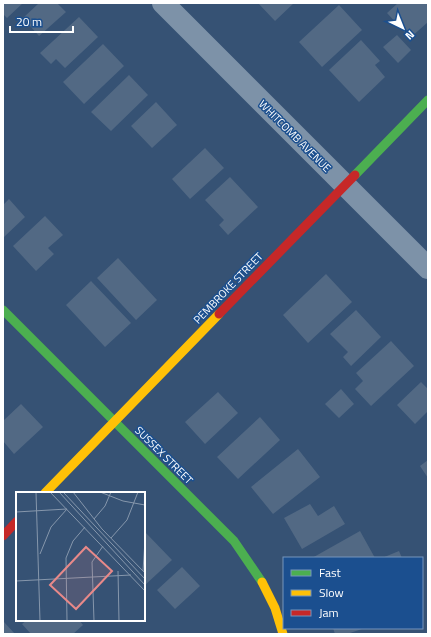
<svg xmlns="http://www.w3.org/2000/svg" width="431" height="637" viewBox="0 0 431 637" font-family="'Titillium Web',sans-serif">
  <rect width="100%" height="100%" fill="#365274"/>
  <path fill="#526984" d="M 3,3 L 23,3 L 7,18 L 3,14 Z
    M 39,3 L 57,3 L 66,12 L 39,36 L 23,18 Z
    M 258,3 L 294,3 L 275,21 Z
    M 398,3 L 428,3 L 428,22 L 410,38 L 387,13 Z
    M 339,5 L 362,30 L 322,67 L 299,42 Z
    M 79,17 L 98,37 L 65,68 L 56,59 L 51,64 L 40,53 Z
    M 397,35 L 411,50 L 398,63 L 383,47 Z
    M 361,40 L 380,61 L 375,65 L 385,77 L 359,102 L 329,70 Z
    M 103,44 L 124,66 L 84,104 L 63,82 Z
    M 129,75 L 148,95 L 111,131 L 91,112 Z
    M 156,102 L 177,125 L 152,148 L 131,126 Z
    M 205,148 L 224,168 L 190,199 L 172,179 Z
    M 230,177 L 258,207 L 228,235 L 219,225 L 224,220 L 205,200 Z
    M 9,199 L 25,217 L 4,237 L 3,205 Z
    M 45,216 L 63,235 L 48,248 L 54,254 L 36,271 L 13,246 Z
    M 118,258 L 157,300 L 136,320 L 97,278 Z
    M 326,274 L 352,302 L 308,343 L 283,315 Z
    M 91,281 L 131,323 L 105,347 L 66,305 Z
    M 356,310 L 381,337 L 351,366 L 343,357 L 348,352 L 330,334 Z
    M 391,341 L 414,366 L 371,406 L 355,389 L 363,381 L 356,373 Z
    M 421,382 L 428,389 L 428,411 L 415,424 L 397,405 Z
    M 341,389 L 354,404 L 339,418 L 325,404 Z
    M 218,392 L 238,413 L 205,444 L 185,422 Z
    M 21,404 L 43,427 L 14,454 L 3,441 L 3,421 Z
    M 260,417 L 280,440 L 238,479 L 217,457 Z
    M 298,449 L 320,477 L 273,514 L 251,487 Z
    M 428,460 L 428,478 L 420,466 Z
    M 310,504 L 318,516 L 334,506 L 345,524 L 302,549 L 284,518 Z
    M 360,531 L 375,558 L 312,558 Z
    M 145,532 L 172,560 L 144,586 L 144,533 Z
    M 399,551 L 402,558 L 382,558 Z
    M 182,567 L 200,586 L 175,609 L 157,590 Z
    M 27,620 L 79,620 L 83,625 L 73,634 L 31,634 L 22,624 Z
    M 4,622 L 15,634 L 3,634 Z
    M 333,628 L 365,628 L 347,634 L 335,634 Z"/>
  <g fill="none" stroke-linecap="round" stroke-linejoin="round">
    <path stroke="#7d92a8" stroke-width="22" d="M 163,3 L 428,268"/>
    <path stroke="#4caf50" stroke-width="9" d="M 355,175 L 428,100
      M 3,310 L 234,541 L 262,582"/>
    <path stroke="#ffc107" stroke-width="9" d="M 45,493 L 219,314
      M 262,582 L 275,608 L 283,634"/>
    <path stroke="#c62828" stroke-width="9" d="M 219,314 L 355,175
      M 3,536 L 17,521"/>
  </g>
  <g text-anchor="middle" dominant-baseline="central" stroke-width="3" stroke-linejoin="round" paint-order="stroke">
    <g font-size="11" fill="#fff" stroke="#1b4f8f">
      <text transform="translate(295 136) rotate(45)">WHITCOMB AVENUE</text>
      <text transform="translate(228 288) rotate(-46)">PEMBROKE STREET</text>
      <text transform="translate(164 455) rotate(45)">SUSSEX STREET</text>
    </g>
  </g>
  <g transform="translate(16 492)">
    <rect width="129" height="129" fill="#365274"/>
    <path fill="none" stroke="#8697ac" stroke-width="1" d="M 20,0 L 24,129M 34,0 L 129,99M 43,0 L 129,93M 57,0 L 86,37 L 129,81M 84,0 L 107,9 L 129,13M 48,1 L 129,87M 0,20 L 51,17M 78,27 L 89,14 L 95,0M 95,46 L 111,28 L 122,0M 24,62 L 35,35 L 51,17M 102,79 L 103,129M 127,79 L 129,48M 0,89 L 115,83M 51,129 L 50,66 L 57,49 L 69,35M 78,129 L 76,70 L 87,54"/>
    <path fill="#e88989" fill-opacity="0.15" stroke="#e88989" stroke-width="2" d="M 70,55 L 96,79 L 60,117 L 34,93 Z"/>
    <rect width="129" height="129" fill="none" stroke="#fff" stroke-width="2"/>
  </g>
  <rect width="431" height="637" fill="none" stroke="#ffffff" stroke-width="8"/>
  <rect x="283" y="557" width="140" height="72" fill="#1b4f8f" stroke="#7695bc"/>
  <rect x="291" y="570" width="20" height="6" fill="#4caf50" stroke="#7695bc"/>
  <text x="319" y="577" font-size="12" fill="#ffffff">Fast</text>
  <rect x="291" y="590" width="20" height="6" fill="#ffc107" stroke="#7695bc"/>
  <text x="319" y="597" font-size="12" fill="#ffffff">Slow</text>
  <rect x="291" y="610" width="20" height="6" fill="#c62828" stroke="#7695bc"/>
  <text x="319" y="617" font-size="12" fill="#ffffff">Jam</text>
  <g transform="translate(403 28) rotate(137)" stroke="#1b4f8f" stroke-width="3" paint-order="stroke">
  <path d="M0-3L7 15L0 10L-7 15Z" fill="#ffffff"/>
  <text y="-6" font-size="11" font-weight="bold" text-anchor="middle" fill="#ffffff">N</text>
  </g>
  <path d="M10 26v6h63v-6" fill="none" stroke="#ffffff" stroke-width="2"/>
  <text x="16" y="26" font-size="12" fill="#ffffff" stroke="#1b4f8f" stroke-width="3" paint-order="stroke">20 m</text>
</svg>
